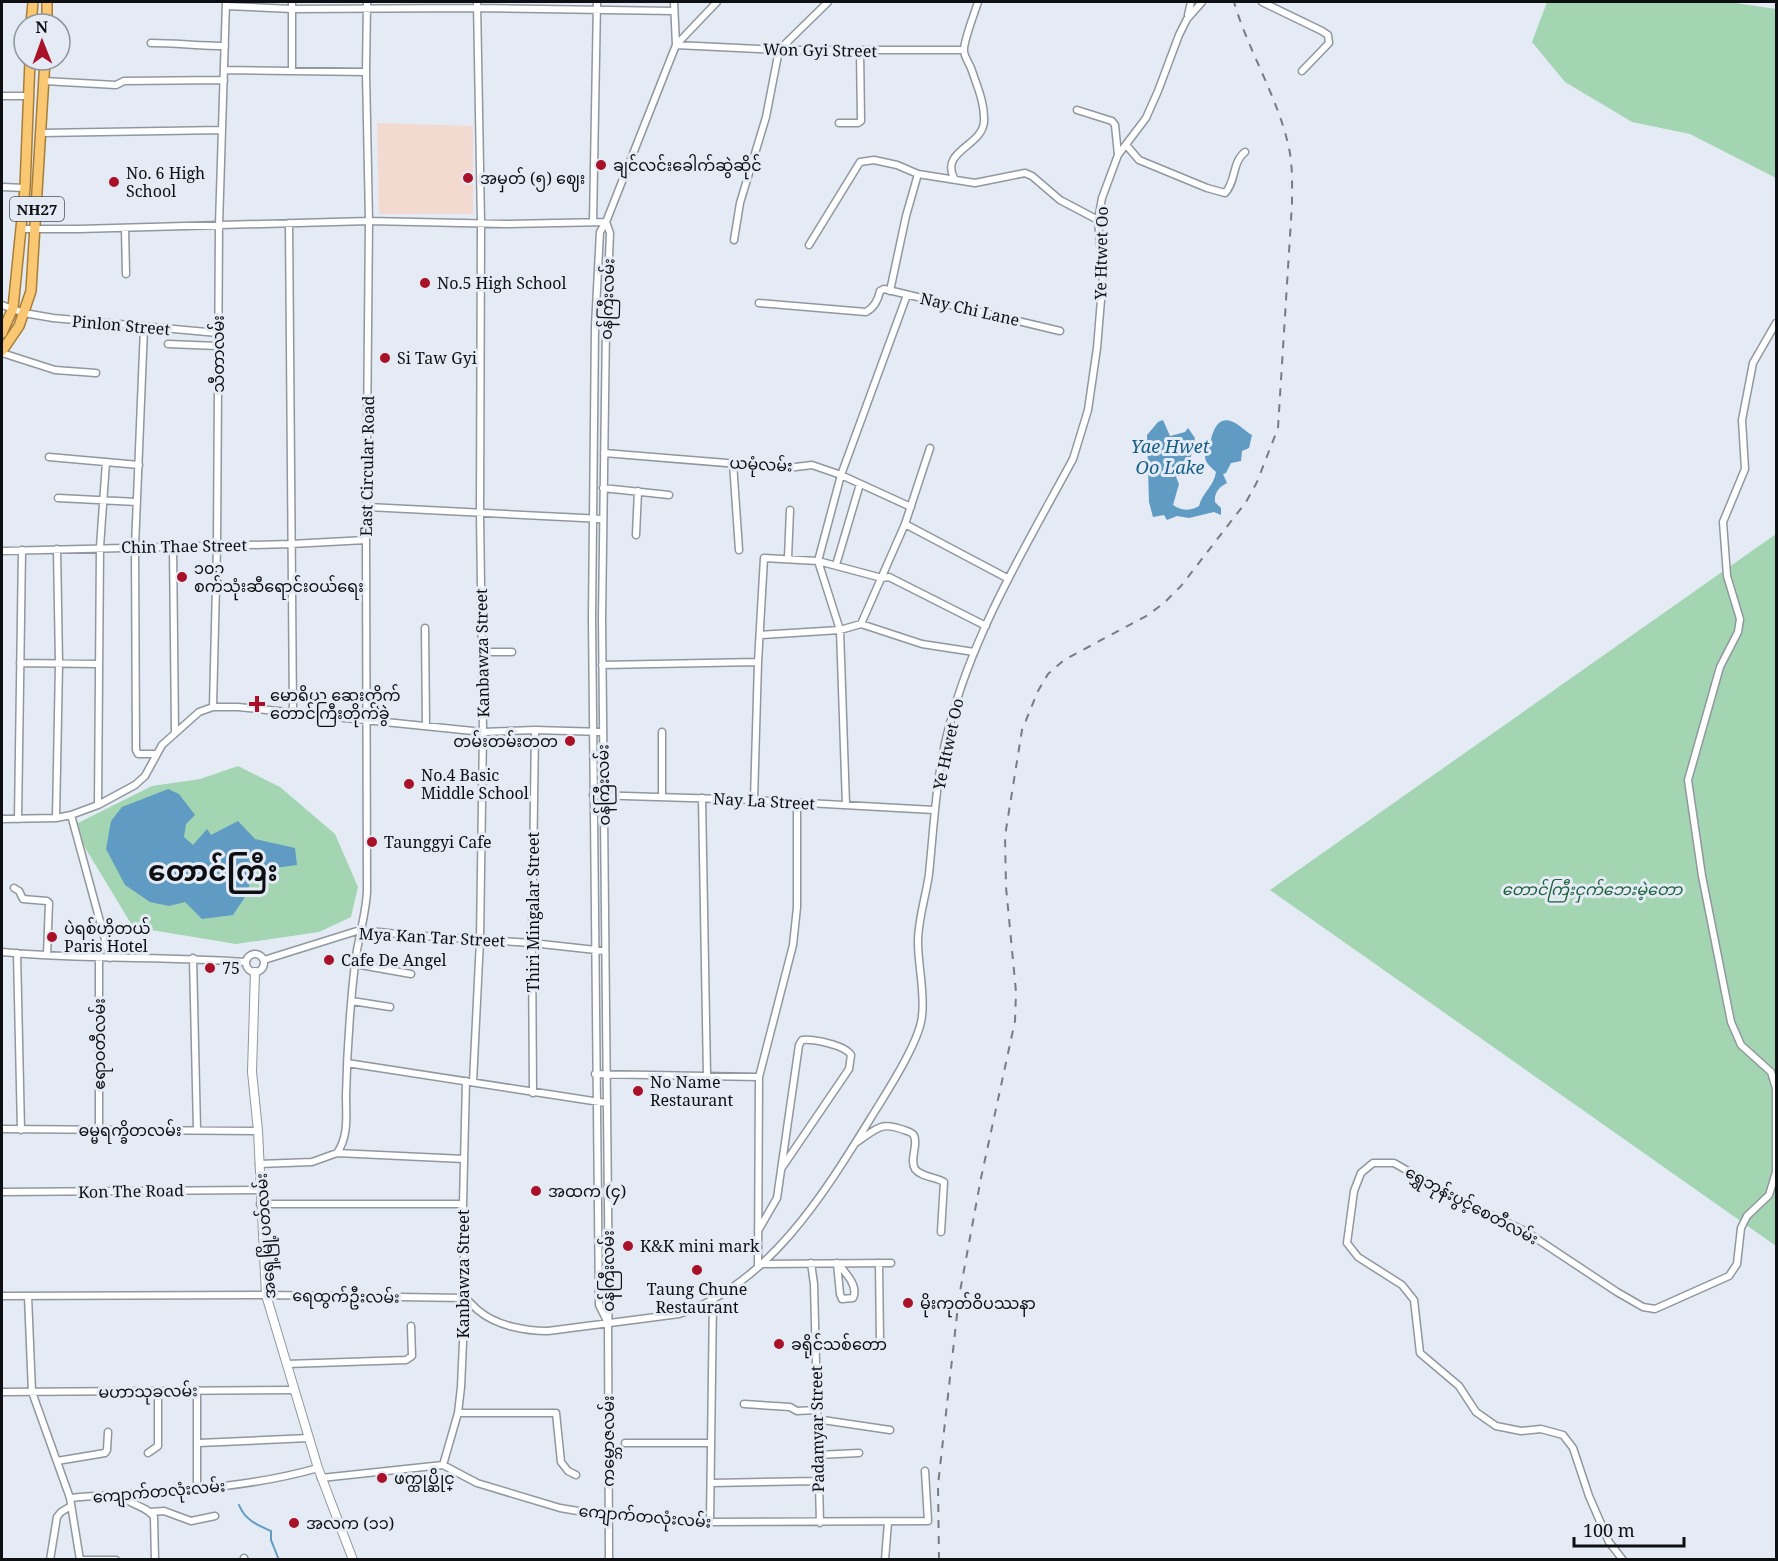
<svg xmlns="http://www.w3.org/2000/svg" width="1778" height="1561" viewBox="0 0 1778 1561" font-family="'Noto Serif','Noto Sans Myanmar',serif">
  <rect width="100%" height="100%" fill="#e4ebf4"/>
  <path fill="#f3dad1" d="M 377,123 L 473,126 L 473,214 L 379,214 Z"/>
  <path fill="#a3d5b2" d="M 1547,2 L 1729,2 L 1776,9 L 1776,178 L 1690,134 L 1632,122 L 1565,82 L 1532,42 Z
    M 1776,534 L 1776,1246 L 1270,890 Z
    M 238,766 L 280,787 L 335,834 L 358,887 L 351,917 L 319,932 L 236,944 L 133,927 L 72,826 L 152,786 L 200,779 Z"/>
  <path fill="#5f9bc3" d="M 1163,420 L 1170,436 L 1185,432 L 1188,428 L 1195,438 L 1188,470 L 1176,477 L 1179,484 L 1173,505 C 1181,511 1191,511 1199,506 C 1202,493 1214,486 1216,472 C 1213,469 1208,465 1206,461 C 1203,454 1208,450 1210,444 C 1212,434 1217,414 1233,422 C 1239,424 1246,432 1252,435 L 1249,448 L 1242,451 L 1241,461 L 1231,463 L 1226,473 L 1223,474 L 1227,483 C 1219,487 1214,493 1215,502 L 1221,508 L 1221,515 L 1214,512 L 1189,518 L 1177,516 L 1167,520 L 1164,515 L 1153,517 L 1149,502 L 1147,435 L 1158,422 Z
    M 168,789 L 179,794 L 195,815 L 186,824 L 184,837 L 193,845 L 207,829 L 211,835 L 238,821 L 255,839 L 295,848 L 297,865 L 253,871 L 247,894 L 233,915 L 202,919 L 185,902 L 169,906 L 150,902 L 125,885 L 106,849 L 111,821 L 122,807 Z"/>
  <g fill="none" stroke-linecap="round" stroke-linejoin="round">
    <path stroke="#5f9bc3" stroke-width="2" d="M 239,1505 C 245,1520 257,1525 271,1531 L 271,1540 L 279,1560"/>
    <g stroke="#91979f" stroke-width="9">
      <path id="minor" d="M 292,2 L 292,71
        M 674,2 L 676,45
        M 1262,2 L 1322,31 L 1328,35 L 1329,43 L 1302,71
        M 226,6 L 292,9 L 477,8 L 674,11
        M 1188,15 L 1191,2
        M 151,43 C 176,43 200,46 225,46
        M 676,45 L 779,50 L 964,50
        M 224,70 L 366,72
        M 44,81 L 116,85 L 124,81 L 224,80
        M 2,96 L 30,96
        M 1077,110 L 1112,121 L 1115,125 L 1118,155
        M 839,123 L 858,123 L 861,121 L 860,50
        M 41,133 L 222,130
        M 1127,146 L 1139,160 L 1207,188 L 1225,193 C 1236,182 1232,162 1245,152
        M 954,178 C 940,151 982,146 984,122 C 985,103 977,86 971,68 C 969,63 964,56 964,51 C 963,42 975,12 978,2
        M 2,187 L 25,188
        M 593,222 L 597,2
        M 606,222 L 610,233 L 606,327 L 602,618 L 609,1304 L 608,1323 L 609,1560
        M 289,223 L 293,713
        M 125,228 L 126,274
        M 21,229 L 79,229 L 369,221 L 506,224 L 606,222
        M 734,240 L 740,203 L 766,117 L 779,50 L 828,2
        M 809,245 L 860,162 L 874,160 L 897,165 L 918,174 L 975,183 L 1025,173 L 1032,176 L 1060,200 L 1098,220
        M 890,291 L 906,216 L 918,174
        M 759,303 L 866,312 C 874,308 878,300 880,291 L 884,289 L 1060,331
        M 2,305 L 24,313 L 53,318 L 218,333
        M 144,328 L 135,547 L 136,750 L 138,754 L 156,754
        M 168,344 L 218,346
        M 2,353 L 55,370 L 96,373
        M 604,453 L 787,468 L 812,465 L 841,475 L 911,507
        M 49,457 L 139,465
        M 733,463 L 739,550
        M 603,488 L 669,495
        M 58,498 L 137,502
        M 368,507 L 603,519
        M 905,524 L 1007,578
        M 636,535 L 638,491
        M 173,546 L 175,732
        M 2,551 L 291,544 L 366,540
        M 788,558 L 790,510
        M 836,565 L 860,484
        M 861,624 L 905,524 L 930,448
        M 425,628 L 426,726
        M 760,635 L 840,630 L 861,624 L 922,644 L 974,652
        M 482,652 L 512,652
        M 20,663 L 98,664
        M 602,665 L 758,662
        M 213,707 L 217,545 L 219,225 L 226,2
        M 593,795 L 754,800 L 934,810
        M 662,797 L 662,732
        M 702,798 L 707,1076
        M 754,800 L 758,662 L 764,558 L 818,561 L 882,578 L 889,577 L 986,626
        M 98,805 L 100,547 L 106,462
        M 846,805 L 840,630 L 818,561 L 841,475 L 907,295
        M 71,815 L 110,958
        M 56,818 L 59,664 L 57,549
        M 2,819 L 56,818 L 71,815 L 98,805 L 135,785 L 145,776 L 162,745 L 199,712 L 213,707 L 238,707 L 483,732 L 535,730 L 603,732
        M 18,819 L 22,550
        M 14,888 L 19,891 L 23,899 L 47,901 L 49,903 L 47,955
        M 2,952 C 83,960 165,956 246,962
        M 17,953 L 21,1130
        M246 963a9 9 0 1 1 18 0a9 9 0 1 1-18 0Z
        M 193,958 L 197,1130
        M 264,960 L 360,930 L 407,935 L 532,943 L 605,951
        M 355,964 L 411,974
        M 352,1001 L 390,1007
        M 347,1063 L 606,1103
        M 595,1074 L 759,1077
        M 473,1082 L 480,940 L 483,732 L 480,514 L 481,223 L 477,2
        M 533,1093 L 532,943 L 535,730
        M 2,1129 L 258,1131
        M 99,1130 L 99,958
        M 857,1142 C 879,1127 881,1121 907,1131 C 913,1133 915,1135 915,1141 C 916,1150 910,1161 915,1169 C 921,1177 936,1177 944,1182 L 941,1232
        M 337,1153 C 349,1136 346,1115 346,1096 C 347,1052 350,1007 355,963 C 358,938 366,915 367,891 L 366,540 L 369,221 L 366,72 L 367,2
        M 259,1164 L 312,1162 L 337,1153 L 464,1159
        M 2,1192 L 260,1190
        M 260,1204 L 463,1204
        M 758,1231 L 777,1198 L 799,1045 L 802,1040 C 814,1039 845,1045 851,1055 L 849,1069 L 781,1169
        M 811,1263 L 814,1284 L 820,1523
        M 837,1263 C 845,1272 859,1286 853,1298 L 842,1299 L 840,1294 Z
        M 879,1263 L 880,1342
        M 761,1264 L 891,1263
        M 758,1267 L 759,1077 L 793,945 L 797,907 L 797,803
        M 2,1296 L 266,1295 L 465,1298 C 470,1302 474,1307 479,1311 C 497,1326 526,1331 548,1331 L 679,1314 C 772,1284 828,1187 877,1108 C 890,1087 920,1040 922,1016 C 925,992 918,966 918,942 C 918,919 926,896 929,874 C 934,825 936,775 949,727 C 974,631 1026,546 1073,459 L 1088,410 L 1097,348 L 1103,276 L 1098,220 L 1102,198 L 1118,155 L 1146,118 L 1158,91 L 1179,35 L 1187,19 L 1202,2
        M 28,1296 L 32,1392 L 70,1498 L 80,1560
        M 608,1323 L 599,1305 L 592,618 L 595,327 L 600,232 L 606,222 L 676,45 L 717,2
        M 287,1364 L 406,1360 L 412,1356 L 411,1326
        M 2,1392 L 294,1390
        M 744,1404 L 790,1407 L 797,1411 L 816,1410
        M 458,1413 L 556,1413 L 561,1462 L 568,1471 L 576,1475
        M 816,1419 L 890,1430
        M 199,1443 L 309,1438
        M 625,1443 L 711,1443
        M 148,1453 L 158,1446 L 158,1391
        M 817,1455 L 859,1453
        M 57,1461 L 105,1453 L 107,1450 L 108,1432
        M 443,1465 L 458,1413 L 461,1387 L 465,1298 L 463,1204 L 466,1081
        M 321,1478 L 443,1465 L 477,1483 L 560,1508 L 608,1516 L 710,1522 L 928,1521 L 925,1471
        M 711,1483 L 818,1481
        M 197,1488 L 197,1390
        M 120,1494 C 130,1506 146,1505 154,1517 L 155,1560
        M 70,1498 C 153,1491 238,1491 318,1468
        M 151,1512 L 164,1511 L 191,1521 L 215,1516
        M 710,1522 L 713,1299
        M 244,1558 L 245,1560
        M 50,1560 L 57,1517 L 61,1512 L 71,1506
        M 81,1560 L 116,1560
        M 885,1560 L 888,1522
        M 1623,1560 L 1609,1542 L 1589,1496 L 1573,1448 L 1563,1435 L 1541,1429 L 1521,1431 L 1496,1426 L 1476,1412 L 1459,1386 L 1420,1353 L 1414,1300 L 1402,1285 L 1358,1257 L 1347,1243 L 1354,1191 L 1361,1173 L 1373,1163 L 1394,1163 L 1461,1201 L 1525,1231 L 1617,1292 L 1643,1307 L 1655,1309 L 1729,1276 L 1737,1264 L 1741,1228 L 1747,1216 L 1769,1195 L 1776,1172 L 1776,1088 L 1771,1072 L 1741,1045 L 1731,1022 L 1702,876 L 1688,780 L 1720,667 L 1738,632 L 1740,619 L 1727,576 L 1723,522 L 1745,469 L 1742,420 L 1753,363 L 1776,323"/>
    </g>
    <g stroke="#91979f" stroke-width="10">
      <path id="tertiary" d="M 255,972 L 252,1072 L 258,1131 L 266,1295 L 318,1468 L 353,1560"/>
    </g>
    <g stroke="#a67e3a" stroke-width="12">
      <path id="trunk" d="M 31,24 L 33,2
        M 47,24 L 47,2
        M 2,333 L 13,308 L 25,188 L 30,60
        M 2,351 L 19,326 L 31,291 L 45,60"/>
    </g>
    <use href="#minor" stroke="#fff" stroke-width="6"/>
    <use href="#tertiary" stroke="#fff" stroke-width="8"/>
    <use href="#trunk" stroke="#fac772" stroke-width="9"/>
    <path stroke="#777c82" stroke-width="2" stroke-dasharray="8 8" stroke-linecap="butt" d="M 939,1560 L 938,1485 L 959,1297 L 981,1178 L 1015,1021 L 1016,992 L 1006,887 L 1005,836 L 1022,730 L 1038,691 L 1048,674 L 1064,660 L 1148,615 L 1164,603 L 1181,586 L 1246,502 L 1257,482 L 1278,428 L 1292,204 C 1292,184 1293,163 1288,144 C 1277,96 1248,50 1234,2"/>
  </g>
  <g fill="#a81128" stroke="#e4ebf4" stroke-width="2">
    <circle cx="601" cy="165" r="6"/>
    <circle cx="468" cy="178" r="6"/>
    <circle cx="114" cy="182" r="6"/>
    <circle cx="425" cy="283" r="6"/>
    <circle cx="385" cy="358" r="6"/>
    <circle cx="182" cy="577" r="6"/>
    <path d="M254 695h6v6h6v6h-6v6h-6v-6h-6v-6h6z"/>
    <circle cx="570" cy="741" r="6"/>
    <circle cx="409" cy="784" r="6"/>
    <circle cx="372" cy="842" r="6"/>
    <circle cx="52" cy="937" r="6"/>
    <circle cx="329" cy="960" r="6"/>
    <circle cx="210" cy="968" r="6"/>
    <circle cx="638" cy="1091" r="6"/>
    <circle cx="536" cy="1191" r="6"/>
    <circle cx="628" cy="1246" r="6"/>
    <circle cx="697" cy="1270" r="6"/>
    <circle cx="908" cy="1303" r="6"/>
    <circle cx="779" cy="1344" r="6"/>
    <circle cx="382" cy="1478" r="6"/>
    <circle cx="294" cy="1523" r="6"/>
  </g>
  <g text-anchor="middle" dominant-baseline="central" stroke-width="6" stroke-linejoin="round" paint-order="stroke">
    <rect fill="#e4ebf4" stroke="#4e5156" stroke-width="1.5" x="10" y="197" width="54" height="24" rx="4.5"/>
    <g font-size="15" font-weight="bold" fill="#0d0f12">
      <text x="37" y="209">NH27</text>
    </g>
    <g font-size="16" fill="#0d0f12" stroke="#e4ebf4">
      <text transform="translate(820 50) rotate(1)">Won Gyi Street</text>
      <text transform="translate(1101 253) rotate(-89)">Ye Htwet Oo</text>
      <text transform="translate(607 299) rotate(-88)">ဝန်ကြီးလမ်း</text>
      <text transform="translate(970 309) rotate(13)">Nay Chi Lane</text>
      <text transform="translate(121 325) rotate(5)">Pinlon Street</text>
      <text transform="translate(218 354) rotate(-90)">သီတာလမ်း</text>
      <text transform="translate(761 464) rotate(3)">ယမုံလမ်း</text>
      <text transform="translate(367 466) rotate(-89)">East Circular Road</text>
      <text transform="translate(184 546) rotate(-1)">Chin Thae Street</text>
      <text transform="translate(482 653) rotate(-91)">Kanbawza Street</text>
      <text transform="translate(948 744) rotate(-78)">Ye Htwet Oo</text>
      <text transform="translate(603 785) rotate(-91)">ဝန်ကြီးလမ်း</text>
      <text transform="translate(764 801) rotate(3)">Nay La Street</text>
      <text transform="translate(533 912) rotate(-90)">Thiri Mingalar Street</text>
      <text transform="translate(432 937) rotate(3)">Mya Kan Tar Street</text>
      <text transform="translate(99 1044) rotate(-90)">ဧရာဝတီလမ်း</text>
      <text x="130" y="1130">ဓမ္မရက္ခိတလမ်း</text>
      <text transform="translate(131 1191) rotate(-1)">Kon The Road</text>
      <text transform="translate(1472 1205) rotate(28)">ရွှေဘုန်းပွင့်စေတီလမ်း</text>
      <text transform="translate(265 1236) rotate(-94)">အရှေ့မြို့ပတ်လမ်း</text>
      <text transform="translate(608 1271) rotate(-90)">ဝန်ကြီးလမ်း</text>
      <text transform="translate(463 1274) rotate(-90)">Kanbawza Street</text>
      <text transform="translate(346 1296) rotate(1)">ရေထွက်ဦးလမ်း</text>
      <text transform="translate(148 1391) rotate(-1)">မဟာသုခလမ်း</text>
      <text transform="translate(817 1429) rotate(-91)">Padamyar Street</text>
      <text transform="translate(608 1441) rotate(-90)">ကမ္ဘောဇလမ်း</text>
      <text transform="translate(159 1491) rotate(-5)">ကျောက်တလုံးလမ်း</text>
      <text transform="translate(645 1516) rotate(5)">ကျောက်တလုံးလမ်း</text>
    </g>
    <g font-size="16" fill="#0d0f12" stroke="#e4ebf4" text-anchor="start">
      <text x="613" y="165">ချင်လင်းခေါက်ဆွဲဆိုင်</text>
      <text x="126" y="173">No. 6 High<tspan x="126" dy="18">School</tspan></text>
      <text x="480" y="178">အမှတ် (၅) ဈေး</text>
      <text x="437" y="283">No.5 High School</text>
      <text x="397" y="358">Si Taw Gyi</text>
      <text x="194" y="568">၁၀၃<tspan x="194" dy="18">စက်သုံးဆီရောင်းဝယ်ရေး</tspan></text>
      <text x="270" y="695">မောရိယ ဆေးတိုက်<tspan x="270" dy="18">တောင်ကြီးတိုက်ခွဲ</tspan></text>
      <text x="558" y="741" text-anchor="end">တမ်းတမ်းတတ</text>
      <text x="421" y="775">No.4 Basic<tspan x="421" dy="18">Middle School</tspan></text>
      <text x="384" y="842">Taunggyi Cafe</text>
      <text x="64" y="928">ပဲရစ်ဟိုတယ်<tspan x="64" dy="18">Paris Hotel</tspan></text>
      <text x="341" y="960">Cafe De Angel</text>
      <text x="222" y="968">75</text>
      <text x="650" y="1082">No Name<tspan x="650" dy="18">Restaurant</tspan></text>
      <text x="548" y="1191">အထက (၄)</text>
      <text x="640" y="1246">K&amp;K mini mark</text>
      <text x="697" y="1289" text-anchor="middle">Taung Chune<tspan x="697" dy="18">Restaurant</tspan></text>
      <text x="920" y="1303">မိုးကုတ်ဝိပဿနာ</text>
      <text x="791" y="1344">ခရိုင်သစ်တော</text>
      <text x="394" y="1478">ဖက္ထုပ္ဆိုင္</text>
      <text x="306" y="1523">အလက (၁၁)</text>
    </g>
    <g font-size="16" font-style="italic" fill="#1c613a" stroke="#e4ebf4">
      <text x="1592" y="889">တောင်ကြီးငှက်ဘေးမဲ့တော</text>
    </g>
    <g font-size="18" font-style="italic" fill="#185e86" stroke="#e4ebf4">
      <text x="1170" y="446">Yae Hwet<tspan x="1170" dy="21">Oo Lake</tspan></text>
    </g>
    <g font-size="28" font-weight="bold" fill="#0d0f12" stroke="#e4ebf4">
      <text x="213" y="870">တောင်ကြီး</text>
    </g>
  </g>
  <rect width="1778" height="1561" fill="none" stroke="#0d0f12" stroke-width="6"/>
  <g transform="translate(42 42) rotate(359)"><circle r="28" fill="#e4ebf4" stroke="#8e939a" stroke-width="1.5"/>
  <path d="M0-4.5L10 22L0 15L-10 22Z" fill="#a81128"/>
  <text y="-9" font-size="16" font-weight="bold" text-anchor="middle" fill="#0d0f12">N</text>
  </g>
  <path d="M1574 1537v9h110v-9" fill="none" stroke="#0d0f12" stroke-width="3"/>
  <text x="1583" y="1537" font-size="18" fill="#0d0f12" stroke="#e4ebf4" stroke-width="4.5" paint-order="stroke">100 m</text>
</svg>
